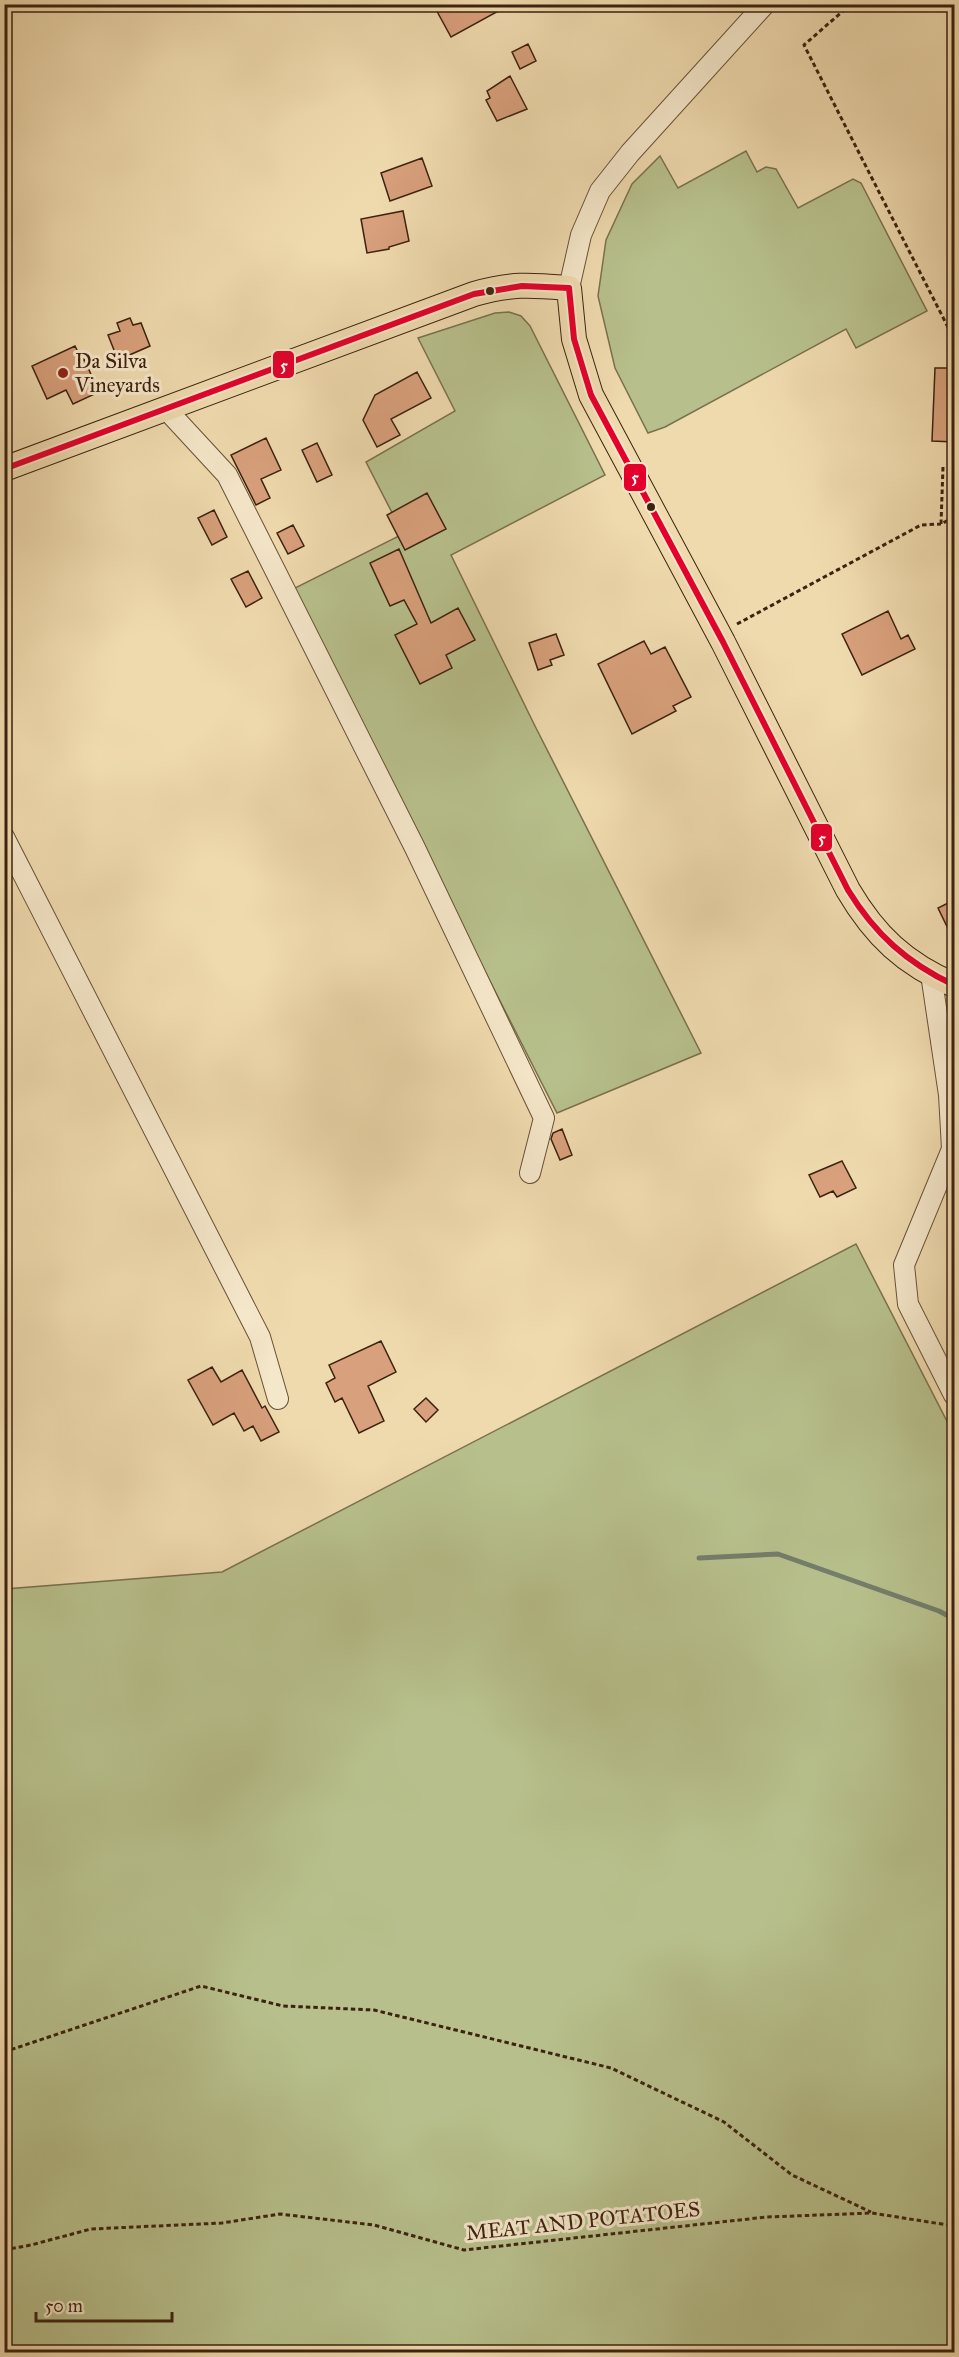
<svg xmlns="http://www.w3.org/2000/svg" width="959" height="2357" viewBox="0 0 959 2357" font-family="'IM FELL Great Primer',serif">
  <rect width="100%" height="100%" fill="#efdaae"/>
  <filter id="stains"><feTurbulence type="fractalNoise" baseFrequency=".00333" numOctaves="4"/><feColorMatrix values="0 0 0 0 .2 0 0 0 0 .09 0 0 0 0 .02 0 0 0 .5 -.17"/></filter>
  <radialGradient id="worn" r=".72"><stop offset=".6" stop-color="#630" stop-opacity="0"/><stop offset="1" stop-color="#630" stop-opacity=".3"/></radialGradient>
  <path fill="#b7c08c" stroke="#7a714e" stroke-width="1.5" d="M 746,151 L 757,172 L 766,167 L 776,169 L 798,208 L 853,179 L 861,183 L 927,311 L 856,348 L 846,329 L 665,427 L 648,433 L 615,368 L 598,296 L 606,240 L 632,184 L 660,156 L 678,188 Z
    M 509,312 L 521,316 L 530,326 L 605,475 L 451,555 L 534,724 L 701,1053 L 557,1113 L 291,590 L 403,534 L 366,462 L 455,411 L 418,338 L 495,313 Z
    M 856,1244 L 954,1435 L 954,2352 L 5,2352 L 5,1589 L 222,1572 Z"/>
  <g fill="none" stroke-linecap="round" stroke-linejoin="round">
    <path stroke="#747e6b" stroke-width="5" d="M 699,1558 L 778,1554 L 939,1611 L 954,1619"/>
  </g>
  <path fill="#d8a07c" stroke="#3c220f" stroke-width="1.5" d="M 433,4 L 511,4 L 451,37 Z
    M 528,44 L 536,61 L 520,69 L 512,52 Z
    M 510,76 L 527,109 L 497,121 L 486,100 L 490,98 L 487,91 Z
    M 422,158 L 432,186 L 390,201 L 381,173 Z
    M 403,211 L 409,241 L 389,247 L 389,249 L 367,253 L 361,219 Z
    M 130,318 L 133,325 L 141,323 L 150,346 L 118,360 L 108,335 L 120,331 L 117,323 Z
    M 75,346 L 82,360 L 84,359 L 99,392 L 73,404 L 66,390 L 47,399 L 32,366 Z
    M 935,368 L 954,368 L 954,442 L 932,441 Z
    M 417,372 L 431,398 L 391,419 L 400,435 L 377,447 L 363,420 L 375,395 Z
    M 266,438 L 281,470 L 261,479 L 270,498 L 256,505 L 231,455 Z
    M 317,443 L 332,475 L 317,482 L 302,450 Z
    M 427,493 L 446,529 L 405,550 L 387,515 Z
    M 214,510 L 227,537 L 212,545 L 198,518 Z
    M 293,525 L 304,546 L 288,554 L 277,533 Z
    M 399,549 L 431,623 L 458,608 L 475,640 L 446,655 L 452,668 L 420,684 L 395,635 L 417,624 L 404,600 L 390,606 L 370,563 Z
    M 248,571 L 262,598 L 246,607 L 231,579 Z
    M 888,611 L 901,639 L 908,635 L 915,649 L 862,675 L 842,634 Z
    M 556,634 L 564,655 L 550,660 L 552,665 L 538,670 L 529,643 Z
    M 644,641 L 651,654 L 665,647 L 691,697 L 673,706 L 676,711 L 632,734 L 598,664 Z
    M 954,900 L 954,941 L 938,908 Z
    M 562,1129 L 572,1155 L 560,1160 L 551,1139 L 553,1133 Z
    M 842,1161 L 856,1188 L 837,1197 L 833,1191 L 820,1197 L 809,1175 Z
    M 381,1341 L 396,1372 L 368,1386 L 384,1421 L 359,1433 L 342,1398 L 335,1402 L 326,1383 L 335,1378 L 329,1365 Z
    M 212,1367 L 221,1382 L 242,1370 L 262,1408 L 265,1406 L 279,1432 L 261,1441 L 253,1426 L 244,1431 L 234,1413 L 213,1425 L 188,1380 Z
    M 426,1398 L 438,1410 L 426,1422 L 414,1409 Z"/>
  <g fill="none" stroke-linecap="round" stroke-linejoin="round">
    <g stroke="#695037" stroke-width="22">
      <path id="minor" d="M 569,288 L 581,235 L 600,191 L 630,153 L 765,4
        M 166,409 L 227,475 L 415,848 L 544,1118 L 530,1173
        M 4,837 L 260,1337 L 278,1399
        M 931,974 L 949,1095 L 952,1149 L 904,1265 L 908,1304 L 954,1395"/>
    </g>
    <g stroke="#3c220f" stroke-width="26">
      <path id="major" d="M 4,469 L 474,294 C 512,283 531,285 569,288 L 574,339 L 591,395 L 723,642 L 848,890 C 875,936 905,964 954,985"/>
    </g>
    <path stroke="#3c220f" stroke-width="3" stroke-dasharray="4.5 3" stroke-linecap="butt" d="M 851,4 L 804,45 L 954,339
      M 943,467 L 941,524 L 954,517
      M 737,624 L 921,525 L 941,524
      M 4,2052 L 201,1986 L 283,2006 L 374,2010 L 611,2068 L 724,2122 L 792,2175 L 871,2212
      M 4,2250 L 31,2245 L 91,2229 L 222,2223 L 280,2214 L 374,2225 L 464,2250 L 767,2217 L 872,2213 L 954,2226"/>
    <use href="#minor" stroke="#f5e7ca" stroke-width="20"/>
    <use href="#major" stroke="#efdaae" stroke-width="24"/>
    <g stroke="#f5e7ca" stroke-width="10">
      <path id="bus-1" d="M 569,288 L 574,339 L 591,395 L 723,642 L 848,890 C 875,934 907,963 954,985
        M 4,469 L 474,294 L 522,286 L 569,288"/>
    </g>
    <use href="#bus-1" stroke="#e4002b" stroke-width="6"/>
  </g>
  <g fill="#3c220f" stroke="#f5e7ca" stroke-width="2">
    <circle cx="490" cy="291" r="5"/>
    <circle cx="651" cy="507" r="5"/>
  </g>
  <circle fill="#8f2418" stroke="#f5e7ca" stroke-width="2" cx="63" cy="373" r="6"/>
  <g text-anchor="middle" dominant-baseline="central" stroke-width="6" stroke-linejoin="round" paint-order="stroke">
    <g font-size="21" fill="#3c220f" stroke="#f5e7ca" text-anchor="start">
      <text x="75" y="361">Da Silva<tspan x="75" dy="24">Vineyards</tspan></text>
    </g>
    <g font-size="21" fill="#3c220f" stroke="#f5e7ca">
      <text transform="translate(583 2221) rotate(-6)">MEAT AND POTATOES</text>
    </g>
  </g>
  <g stroke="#f5e7ca" stroke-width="2">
    <rect x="272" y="350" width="23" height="29" rx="6" fill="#e4002b"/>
    <rect x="623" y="463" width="24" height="29" rx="6" fill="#e4002b"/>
    <rect x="810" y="823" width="23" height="29" rx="6" fill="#e4002b"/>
  </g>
  <g font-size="16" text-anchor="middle" font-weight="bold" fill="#fff">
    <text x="284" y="371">5</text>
    <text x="635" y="483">5</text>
    <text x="822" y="844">5</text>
  </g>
  <rect width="959" height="2357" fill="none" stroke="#efdaae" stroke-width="24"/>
  <rect x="6" y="6" width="947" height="2345" fill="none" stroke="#3c220f" stroke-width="3"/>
  <rect x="12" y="12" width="935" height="2333" fill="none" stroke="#3c220f" stroke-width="1.5"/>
  <path d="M36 2312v9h136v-9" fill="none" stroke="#3c220f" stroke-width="3"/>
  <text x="45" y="2312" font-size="18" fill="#3c220f" stroke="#f5e7ca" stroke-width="4.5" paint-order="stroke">50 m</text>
  <rect width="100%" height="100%" filter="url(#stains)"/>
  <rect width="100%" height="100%" fill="url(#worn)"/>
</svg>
